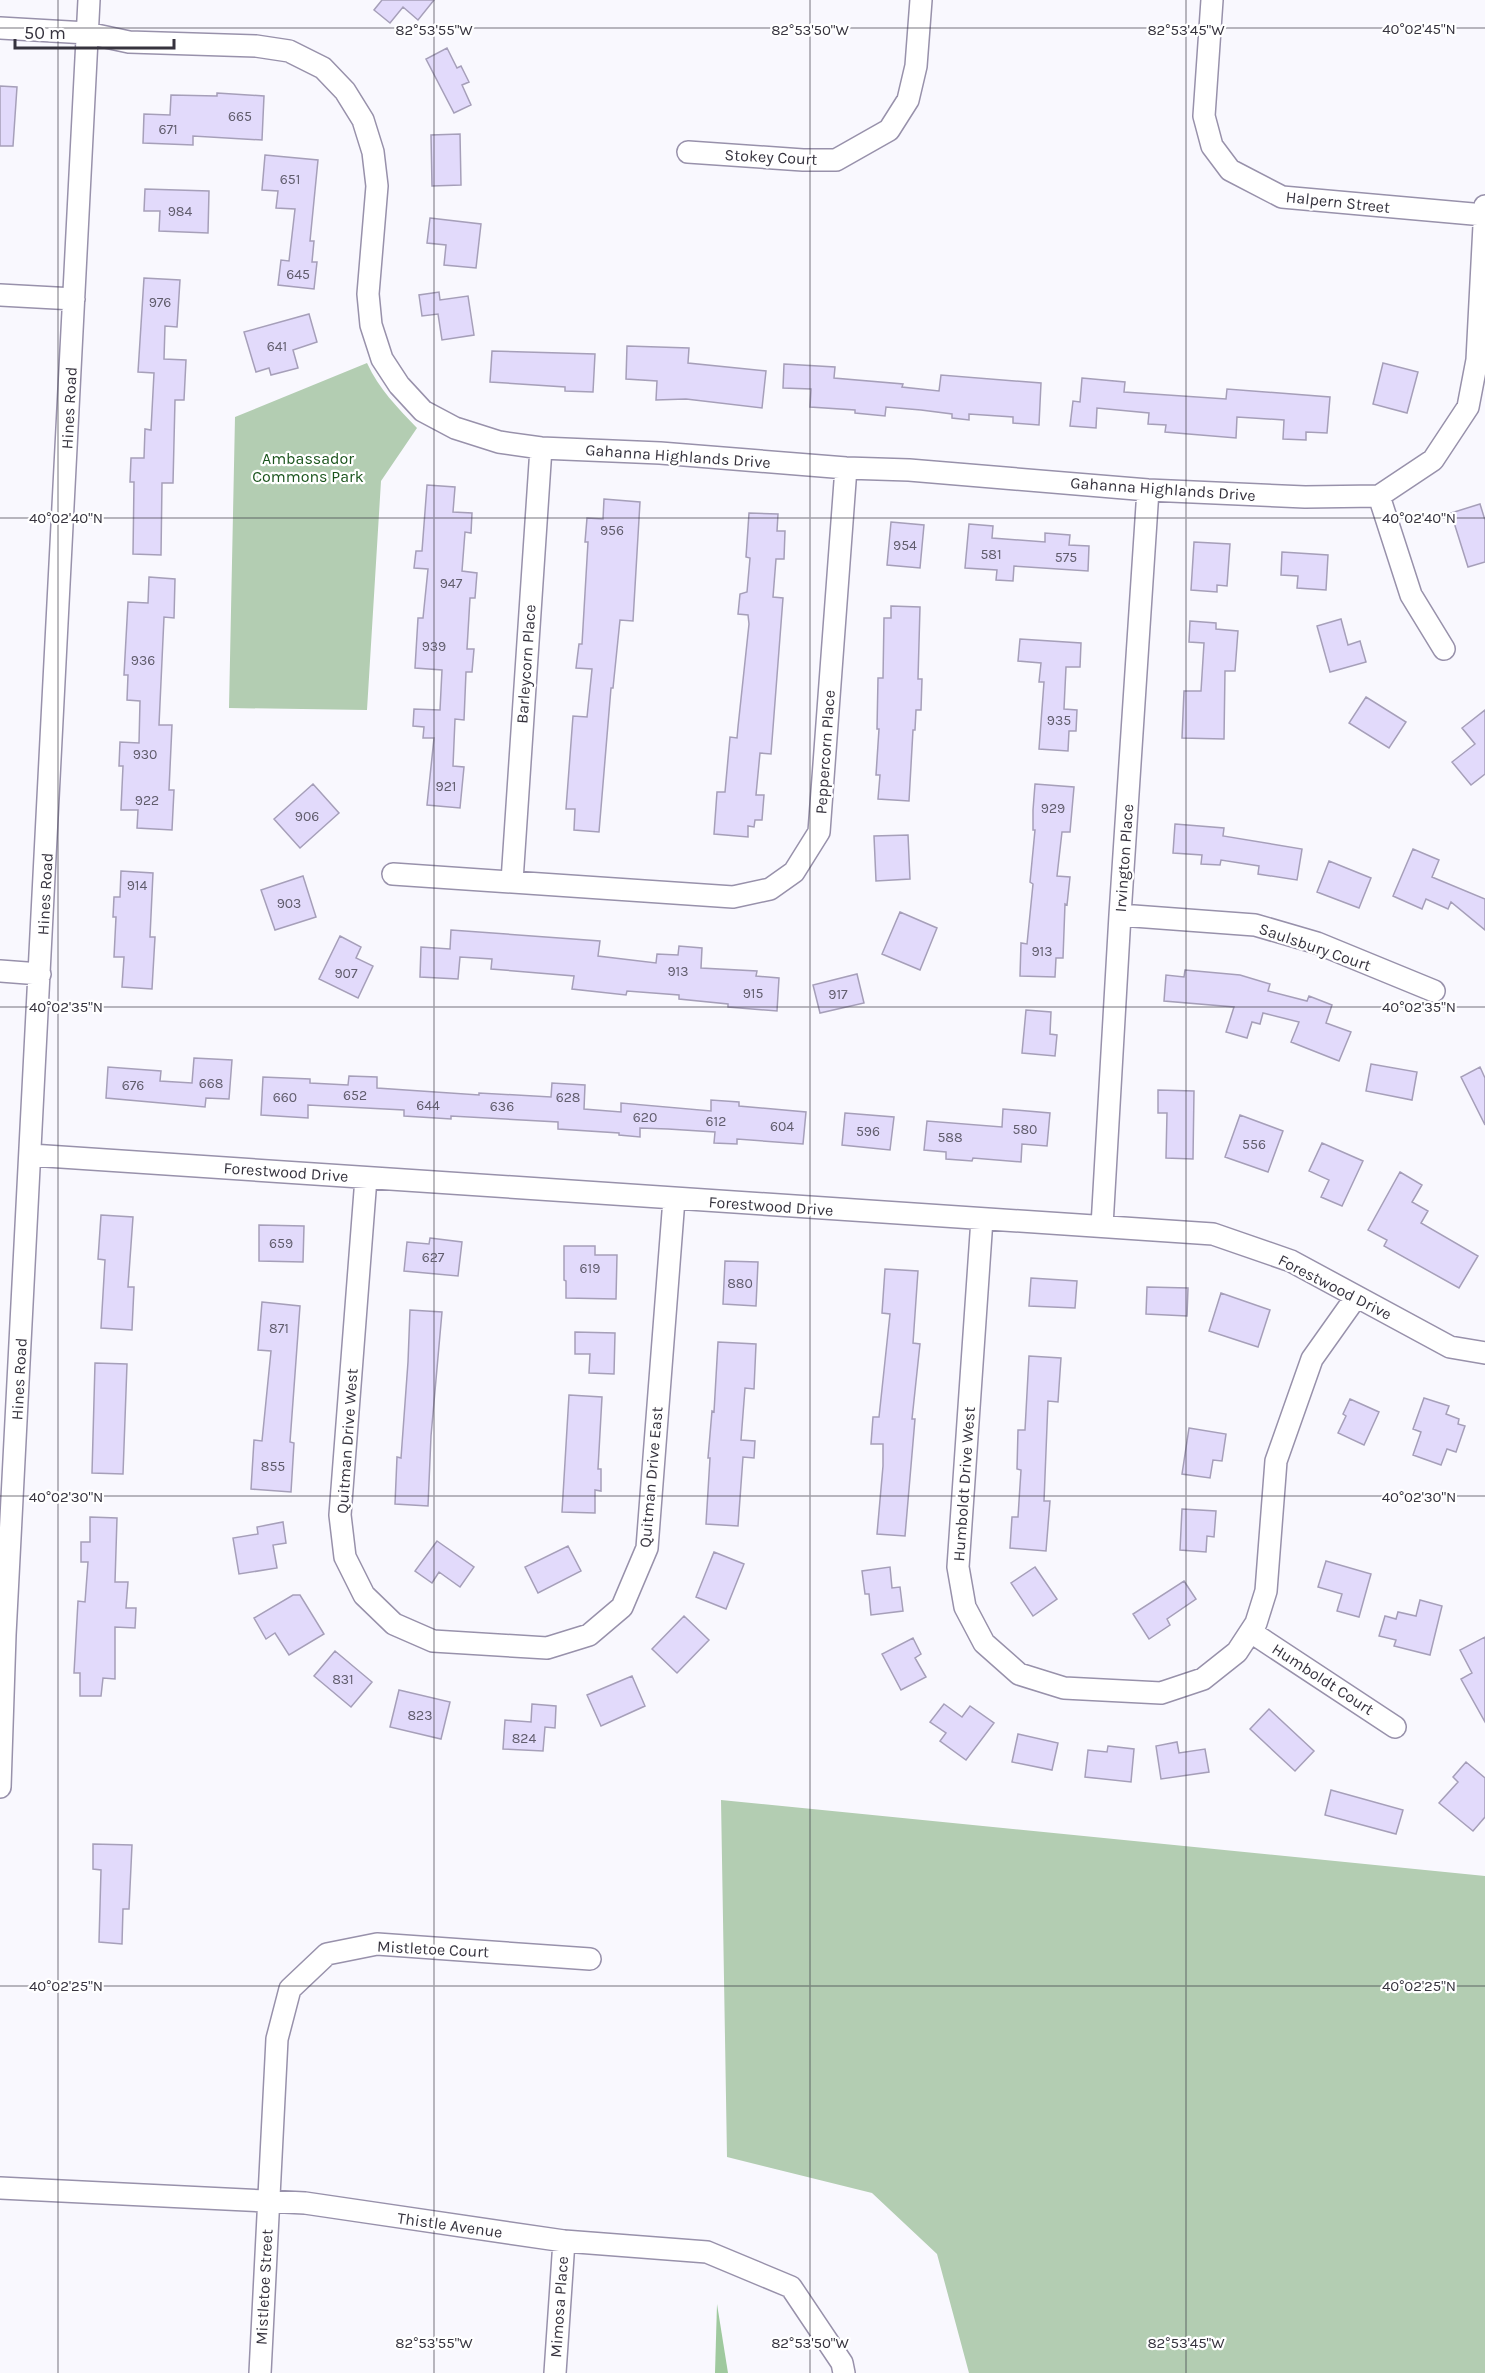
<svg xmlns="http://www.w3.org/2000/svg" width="1485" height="2373" viewBox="0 0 1485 2373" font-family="Karla,sans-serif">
  <rect width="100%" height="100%" fill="#f9f8fe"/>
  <path fill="#b3cdb2" d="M 367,363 C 379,389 397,407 417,428 L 381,481 L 367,710 L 229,708 L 235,417 Z
    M 721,1800 L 1485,1876 L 1485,2373 L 969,2373 L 937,2254 L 872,2193 L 727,2157 Z"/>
  <path fill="#9fc99e" d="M 717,2304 L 728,2373 L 715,2373 Z"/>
  <path fill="#e2dafb" stroke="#a69fb9" stroke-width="1.5" d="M 382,0 L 434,0 L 418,20 L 403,7 L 390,23 L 374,10 Z
    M 447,48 L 457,68 L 461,66 L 469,82 L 462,85 L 471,105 L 454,113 L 426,59 Z
    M 0,86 L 17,87 L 13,146 L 0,146 Z
    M 217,93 L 264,96 L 262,140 L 193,136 L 193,145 L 143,143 L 144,114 L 170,115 L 171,95 L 217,96 Z
    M 460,134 L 461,185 L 432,186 L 431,135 Z
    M 265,155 L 318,160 L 310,241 L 314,241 L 312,262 L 317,262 L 314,289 L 278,285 L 281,260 L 289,261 L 295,209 L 276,208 L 278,191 L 262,190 Z
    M 145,189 L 209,191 L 208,233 L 159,231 L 160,211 L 144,211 Z
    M 430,218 L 481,224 L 476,268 L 444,265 L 446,245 L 427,243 Z
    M 144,278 L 180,280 L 177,327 L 165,326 L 164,359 L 186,360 L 184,400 L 175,400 L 173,483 L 162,483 L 161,555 L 133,554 L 134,482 L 130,482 L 131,458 L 144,458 L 145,429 L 151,430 L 154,373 L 138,372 Z
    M 439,292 L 440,300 L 468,296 L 474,335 L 442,340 L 438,314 L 422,316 L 419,295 Z
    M 309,314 L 317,342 L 293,350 L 298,368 L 271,375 L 269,368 L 256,372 L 244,332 Z
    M 627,346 L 689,348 L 688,363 L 766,371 L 762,408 L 686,399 L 656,400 L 657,381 L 626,379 Z
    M 492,351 L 595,354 L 593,392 L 565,391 L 565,387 L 490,382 Z
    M 1383,363 L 1418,372 L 1407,413 L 1373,404 Z
    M 784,364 L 835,367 L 834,378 L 903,384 L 902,387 L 939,391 L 941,375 L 1041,383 L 1039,425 L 1013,423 L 1013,417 L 969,414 L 969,420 L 952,418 L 952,414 L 921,410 L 886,407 L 885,416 L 855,413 L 855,410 L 810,407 L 811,389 L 783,388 Z
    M 1082,378 L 1125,382 L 1124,392 L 1226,399 L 1227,389 L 1330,397 L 1327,433 L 1306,432 L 1306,440 L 1283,439 L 1284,420 L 1237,417 L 1236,438 L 1165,432 L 1166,425 L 1148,424 L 1149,413 L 1097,408 L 1096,428 L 1070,426 L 1073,401 L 1080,402 Z
    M 427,485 L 455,487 L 453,512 L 472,513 L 471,533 L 465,532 L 462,571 L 477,573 L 475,598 L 470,598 L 467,649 L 474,649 L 472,672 L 466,672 L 464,720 L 455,719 L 453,766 L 464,767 L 460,808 L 427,805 L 434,738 L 423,738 L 424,727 L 413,726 L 414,709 L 440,710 L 442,670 L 415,668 L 418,618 L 423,618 L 428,569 L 414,568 L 416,551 L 422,551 Z
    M 604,499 L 640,502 L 633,621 L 620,620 L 613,688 L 611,688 L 599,832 L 574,830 L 575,809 L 566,809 L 573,716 L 587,717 L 592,669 L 576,668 L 579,644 L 582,644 L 588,542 L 585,542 L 587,518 L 603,519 Z
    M 1480,504 L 1485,520 L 1485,562 L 1468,567 L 1451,513 Z
    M 749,513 L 778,514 L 777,531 L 785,531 L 784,559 L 776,559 L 773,597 L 783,598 L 771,754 L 760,753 L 756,795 L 764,795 L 762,820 L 755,820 L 754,827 L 748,826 L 748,837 L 714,834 L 717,792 L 725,792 L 730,737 L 737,738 L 738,727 L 749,624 L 748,615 L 738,614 L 740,594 L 747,592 L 750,558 L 746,557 Z
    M 891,522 L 924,525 L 920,568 L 887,565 Z
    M 969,524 L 993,526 L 992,538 L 1045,542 L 1045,533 L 1070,535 L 1069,545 L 1089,546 L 1088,571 L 1014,566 L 1013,581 L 996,580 L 997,570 L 965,568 Z
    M 1194,542 L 1230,544 L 1227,586 L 1217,585 L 1217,592 L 1191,590 Z
    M 1282,552 L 1328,555 L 1326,590 L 1297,588 L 1298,576 L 1281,575 Z
    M 149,577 L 175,579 L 174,618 L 164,617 L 159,725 L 172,725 L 169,790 L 174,790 L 172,830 L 137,828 L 138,810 L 121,810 L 123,766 L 119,766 L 120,742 L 139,743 L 140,701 L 127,700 L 128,675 L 124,675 L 128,602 L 148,603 Z
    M 891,606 L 920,607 L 918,679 L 922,679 L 921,710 L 916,710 L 915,730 L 913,730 L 909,801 L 878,799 L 880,775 L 876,775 L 879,729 L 877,729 L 878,678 L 883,678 L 884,618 L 891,618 Z
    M 1341,619 L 1348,645 L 1360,641 L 1366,662 L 1330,672 L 1317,626 Z
    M 1190,621 L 1216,623 L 1216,629 L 1238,631 L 1235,671 L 1225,671 L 1224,739 L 1182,738 L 1184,691 L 1201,691 L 1204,643 L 1189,642 Z
    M 1020,639 L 1081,643 L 1080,667 L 1066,667 L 1064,709 L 1077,710 L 1076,731 L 1069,731 L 1068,751 L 1039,749 L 1044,682 L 1039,682 L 1041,663 L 1018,661 Z
    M 1366,697 L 1406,722 L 1389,748 L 1349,723 Z
    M 1485,710 L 1485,774 L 1471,785 L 1452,762 L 1475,744 L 1462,728 Z
    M 313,784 L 339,813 L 300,848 L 274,819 Z
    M 1035,784 L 1074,787 L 1070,832 L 1062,832 L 1057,876 L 1070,877 L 1067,905 L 1065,904 L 1063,958 L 1056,958 L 1055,977 L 1020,976 L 1021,943 L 1027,944 L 1033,884 L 1030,882 L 1035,830 L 1033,830 L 1033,810 Z
    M 1175,824 L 1224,828 L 1223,836 L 1302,849 L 1297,880 L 1258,874 L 1259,866 L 1221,860 L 1220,865 L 1201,864 L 1202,855 L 1173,853 Z
    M 908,835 L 910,879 L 876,881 L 874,836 Z
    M 1413,849 L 1439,860 L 1432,877 L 1485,899 L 1485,930 L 1451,902 L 1448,909 L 1426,899 L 1422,909 L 1393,896 Z
    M 1329,861 L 1371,878 L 1359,908 L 1317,892 Z
    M 121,871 L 153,873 L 150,937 L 155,937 L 152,989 L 122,987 L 124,957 L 114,957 L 116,917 L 113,917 L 114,897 L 120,897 Z
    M 303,876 L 316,917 L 275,930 L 261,890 Z
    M 900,912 L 937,928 L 920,970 L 882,954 Z
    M 451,930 L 600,941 L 598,956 L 656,963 L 657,954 L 678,955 L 679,946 L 702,948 L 701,968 L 757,971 L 756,976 L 779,978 L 777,1011 L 728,1007 L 728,1004 L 679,999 L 679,995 L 627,991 L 626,995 L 572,989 L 574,976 L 491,969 L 492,959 L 460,957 L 458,979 L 420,977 L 421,947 L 450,949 Z
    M 340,936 L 361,947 L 356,958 L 373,966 L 358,998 L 319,979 Z
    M 1185,970 L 1240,975 L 1270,984 L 1268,991 L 1307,1001 L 1309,996 L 1332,1005 L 1326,1023 L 1351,1032 L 1339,1061 L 1291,1042 L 1299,1022 L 1263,1013 L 1260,1024 L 1252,1022 L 1247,1038 L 1226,1032 L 1234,1007 L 1164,1001 L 1166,975 L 1184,977 Z
    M 857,974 L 864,1003 L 820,1013 L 813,985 Z
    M 1026,1010 L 1051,1012 L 1050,1034 L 1057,1035 L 1055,1056 L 1022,1053 Z
    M 194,1058 L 232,1060 L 229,1099 L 206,1098 L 205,1107 L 106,1098 L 108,1067 L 161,1071 L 160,1081 L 192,1083 Z
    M 1371,1064 L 1417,1072 L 1412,1100 L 1366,1091 Z
    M 1480,1067 L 1485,1078 L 1485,1125 L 1461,1077 Z
    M 349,1076 L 377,1077 L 377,1088 L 479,1095 L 479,1093 L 551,1097 L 552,1083 L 585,1085 L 584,1109 L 621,1112 L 621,1103 L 711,1111 L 711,1100 L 739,1102 L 739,1106 L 806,1112 L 803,1144 L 737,1139 L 737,1144 L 714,1143 L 715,1132 L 668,1129 L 640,1128 L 640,1137 L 619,1135 L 619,1133 L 558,1129 L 558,1122 L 451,1116 L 451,1119 L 404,1116 L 404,1110 L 308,1105 L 308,1118 L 261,1115 L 263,1077 L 310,1079 L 310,1083 L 348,1085 Z
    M 1158,1090 L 1194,1091 L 1193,1159 L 1166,1158 L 1167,1113 L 1158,1113 Z
    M 1003,1109 L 1050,1113 L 1047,1146 L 1022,1144 L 1021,1162 L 973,1158 L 972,1161 L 946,1159 L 946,1152 L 924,1150 L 927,1121 L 1002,1127 Z
    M 845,1113 L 894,1117 L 890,1150 L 842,1145 Z
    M 1240,1115 L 1283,1131 L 1268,1172 L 1225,1157 Z
    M 1322,1143 L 1363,1161 L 1342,1206 L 1321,1197 L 1329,1180 L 1309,1171 Z
    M 1400,1172 L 1422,1185 L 1412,1202 L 1428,1211 L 1421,1223 L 1478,1256 L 1459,1288 L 1384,1246 L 1387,1240 L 1368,1230 Z
    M 101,1215 L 133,1217 L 128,1287 L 134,1287 L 132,1330 L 101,1328 L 105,1260 L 98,1259 Z
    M 259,1225 L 304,1226 L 303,1262 L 259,1261 Z
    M 430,1238 L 462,1242 L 458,1276 L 404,1271 L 407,1242 L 429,1244 Z
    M 564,1246 L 595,1246 L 595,1255 L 617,1255 L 616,1299 L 566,1298 L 566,1281 L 564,1280 Z
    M 725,1261 L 758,1262 L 756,1306 L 723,1304 Z
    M 885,1269 L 918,1271 L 913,1343 L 920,1344 L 912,1419 L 915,1419 L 905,1536 L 877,1534 L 883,1466 L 883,1444 L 871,1444 L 873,1417 L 879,1417 L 890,1314 L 882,1313 Z
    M 1031,1278 L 1077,1281 L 1075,1308 L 1029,1306 Z
    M 1147,1287 L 1188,1288 L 1187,1316 L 1146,1314 Z
    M 1221,1293 L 1270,1310 L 1258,1347 L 1209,1331 Z
    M 262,1302 L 300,1306 L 290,1442 L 294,1443 L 291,1492 L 251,1489 L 254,1440 L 262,1441 L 271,1351 L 258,1350 Z
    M 410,1310 L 442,1312 L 431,1436 L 428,1506 L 395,1504 L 397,1457 L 401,1458 L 408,1362 Z
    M 575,1332 L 615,1333 L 614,1374 L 589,1373 L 590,1354 L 575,1354 Z
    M 718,1342 L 756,1344 L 754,1389 L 745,1388 L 741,1440 L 755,1441 L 754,1458 L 743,1457 L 738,1526 L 706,1524 L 710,1458 L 708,1458 L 712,1411 L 714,1412 Z
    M 1029,1356 L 1061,1358 L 1058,1402 L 1048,1401 L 1044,1501 L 1050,1501 L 1046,1551 L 1010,1548 L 1012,1517 L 1018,1517 L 1021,1470 L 1017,1469 L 1018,1430 L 1025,1430 Z
    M 95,1363 L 127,1364 L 123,1474 L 92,1473 Z
    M 569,1395 L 602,1397 L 598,1469 L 601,1469 L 601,1491 L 595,1490 L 595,1513 L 562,1512 Z
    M 1424,1398 L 1449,1406 L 1446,1414 L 1459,1419 L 1458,1424 L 1465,1426 L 1456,1452 L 1447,1449 L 1441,1465 L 1413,1455 L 1421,1432 L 1413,1429 Z
    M 1350,1399 L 1379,1412 L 1364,1445 L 1338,1433 L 1346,1416 L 1343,1414 Z
    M 1189,1428 L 1226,1434 L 1222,1461 L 1213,1460 L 1210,1478 L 1182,1474 Z
    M 1182,1509 L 1216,1511 L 1214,1537 L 1207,1536 L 1206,1552 L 1180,1550 Z
    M 90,1517 L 117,1518 L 115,1582 L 128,1582 L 126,1608 L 136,1608 L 135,1628 L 115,1627 L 115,1679 L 103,1678 L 101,1696 L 80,1696 L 80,1673 L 74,1673 L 78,1601 L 85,1602 L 88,1562 L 81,1562 L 81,1542 L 90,1542 Z
    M 283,1522 L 286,1543 L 273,1545 L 277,1568 L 239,1574 L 233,1538 L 258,1534 L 257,1527 Z
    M 437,1541 L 474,1567 L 460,1587 L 439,1572 L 432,1583 L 415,1571 Z
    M 568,1546 L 581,1571 L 538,1593 L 525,1567 Z
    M 714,1552 L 744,1564 L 726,1609 L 696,1597 Z
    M 1326,1561 L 1371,1574 L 1359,1617 L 1337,1611 L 1342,1594 L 1318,1587 Z
    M 890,1567 L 892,1588 L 900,1587 L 903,1611 L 871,1615 L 869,1594 L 865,1594 L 862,1571 Z
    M 1035,1567 L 1057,1599 L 1033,1616 L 1011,1583 Z
    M 1184,1581 L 1196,1599 L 1167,1619 L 1170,1625 L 1149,1639 L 1133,1614 Z
    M 293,1595 L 300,1595 L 324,1634 L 289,1655 L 275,1633 L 266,1639 L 254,1618 Z
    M 1420,1600 L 1442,1606 L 1430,1655 L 1394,1646 L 1396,1640 L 1379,1636 L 1385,1616 L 1396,1619 L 1398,1612 L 1416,1616 Z
    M 684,1616 L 709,1640 L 677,1673 L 652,1649 Z
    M 1485,1637 L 1485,1722 L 1461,1679 L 1472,1673 L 1460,1650 Z
    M 913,1638 L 921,1654 L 915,1658 L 926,1677 L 901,1690 L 882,1654 Z
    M 335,1651 L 372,1682 L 351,1707 L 314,1676 Z
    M 632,1676 L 645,1706 L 601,1726 L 587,1695 Z
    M 399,1690 L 450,1702 L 441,1739 L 390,1727 Z
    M 532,1704 L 556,1706 L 555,1728 L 545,1727 L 543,1751 L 503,1749 L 505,1720 L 531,1722 Z
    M 944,1704 L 962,1717 L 970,1706 L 994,1723 L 966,1760 L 940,1741 L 946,1733 L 930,1722 Z
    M 1269,1709 L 1314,1751 L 1295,1771 L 1250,1729 Z
    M 1018,1734 L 1058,1743 L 1052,1770 L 1012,1762 Z
    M 1177,1742 L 1179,1753 L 1205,1749 L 1209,1772 L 1161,1779 L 1156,1746 Z
    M 1108,1746 L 1134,1749 L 1131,1782 L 1085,1777 L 1088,1750 L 1107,1752 Z
    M 1466,1762 L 1485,1778 L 1485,1817 L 1473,1831 L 1439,1803 L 1458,1782 L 1453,1777 Z
    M 1331,1790 L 1403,1810 L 1396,1834 L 1325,1815 Z
    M 93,1844 L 132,1845 L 129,1909 L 123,1909 L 122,1944 L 99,1942 L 101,1870 L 93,1869 Z"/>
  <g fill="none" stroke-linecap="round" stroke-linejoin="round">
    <g stroke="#9891ab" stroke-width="24">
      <path id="minor" d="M 1212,0 L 1204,116 L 1212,146 L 1230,170 L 1282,197 L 1484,215
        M 0,28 L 87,33 L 129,42 L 256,46 L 289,51 L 323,68 L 345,91 L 363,120 L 373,152 L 377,186 L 368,294 L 371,325 L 382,359 L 399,385 L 423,411 L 455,428 L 499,442 L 541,448 L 660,453 L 846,468 L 909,470 L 1148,490 L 1305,497 L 1379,496 L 1433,460 L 1468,407 L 1477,360 L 1485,206
        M 688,152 L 803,160 L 836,160 L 889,130 L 908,100 L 916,66 L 921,0
        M 0,295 L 74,299
        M 1379,496 L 1411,595 L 1444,649
        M 393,874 L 733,897 L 770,889 L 794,872 L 819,832 L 846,468
        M 512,881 L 541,448
        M 1120,915 L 1255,925 L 1317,943 L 1434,991
        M 0,971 L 40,974
        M 31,1155 L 1213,1234 L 1291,1261 L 1450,1347 L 1485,1353
        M 366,1178 L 340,1515 L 345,1557 L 364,1595 L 394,1624 L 433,1641 L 547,1648 L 589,1635 L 622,1607 L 647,1548 L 674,1199
        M 982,1219 L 958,1567 L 965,1607 L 984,1643 L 1019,1674 L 1064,1688 L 1161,1693 L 1203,1679 L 1237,1652 L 1256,1623 L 1266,1591 L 1276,1461 L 1312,1359 L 1356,1297
        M 1102,1226 L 1120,915 L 1148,490
        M 1251,1632 L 1395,1727
        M 0,1787 L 5,1635 L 89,0
        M 0,2188 L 305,2203 L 564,2241 L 707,2252 L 791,2287 L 842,2363 L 844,2373
        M 260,2373 L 277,2039 L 290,1989 L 327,1954 L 377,1944 L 590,1959
        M 555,2373 L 564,2241"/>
    </g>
    <use href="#minor" stroke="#fff" stroke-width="21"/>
  </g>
  <path fill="none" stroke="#36333e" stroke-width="1.5" stroke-opacity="0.45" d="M 58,0 L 58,2373M 434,0 L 434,2373M 810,0 L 810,2373M 1186,0 L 1186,2373M 0,28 L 1485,28M 0,518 L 1485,518M 0,1007 L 1485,1007M 0,1496 L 1485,1496M 0,1986 L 1485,1986"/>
  <g text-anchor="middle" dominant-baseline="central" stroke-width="4.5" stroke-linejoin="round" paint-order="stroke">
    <g font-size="14" fill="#615d6d">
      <text x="240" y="116">665</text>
      <text x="168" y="129">671</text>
      <text x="290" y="179">651</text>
      <text x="180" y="211">984</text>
      <text x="298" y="274">645</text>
      <text x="160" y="302">976</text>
      <text x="277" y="346">641</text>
      <text x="612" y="530">956</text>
      <text x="905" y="545">954</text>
      <text x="991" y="554">581</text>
      <text x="1066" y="557">575</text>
      <text x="451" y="583">947</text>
      <text x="434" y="646">939</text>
      <text x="143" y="660">936</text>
      <text x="1059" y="720">935</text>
      <text x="145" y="754">930</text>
      <text x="446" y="786">921</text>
      <text x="147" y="800">922</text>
      <text x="1053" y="808">929</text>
      <text x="307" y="816">906</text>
      <text x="137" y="885">914</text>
      <text x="289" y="903">903</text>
      <text x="1042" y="951">913</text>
      <text x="678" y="971">913</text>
      <text x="346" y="973">907</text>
      <text x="753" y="993">915</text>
      <text x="838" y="994">917</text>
      <text x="211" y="1083">668</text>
      <text x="133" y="1085">676</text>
      <text x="355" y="1095">652</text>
      <text x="285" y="1097">660</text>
      <text x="568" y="1097">628</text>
      <text x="428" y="1105">644</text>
      <text x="502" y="1106">636</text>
      <text x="645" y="1117">620</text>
      <text x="716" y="1121">612</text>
      <text x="782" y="1126">604</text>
      <text x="1025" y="1129">580</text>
      <text x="868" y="1131">596</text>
      <text x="950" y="1137">588</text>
      <text x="1254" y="1144">556</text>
      <text x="281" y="1243">659</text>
      <text x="433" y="1257">627</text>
      <text x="590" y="1268">619</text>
      <text x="740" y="1283">880</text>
      <text x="279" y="1328">871</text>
      <text x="273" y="1466">855</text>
      <text x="343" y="1679">831</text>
      <text x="420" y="1715">823</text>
      <text x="524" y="1738">824</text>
    </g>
    <g font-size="16" fill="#36333e" stroke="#fff">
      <text transform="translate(771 157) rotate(3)">Stokey Court</text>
      <text transform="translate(1338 202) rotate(6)">Halpern Street</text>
      <text transform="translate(69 408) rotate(-87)">Hines Road</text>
      <text transform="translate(678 456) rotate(4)">Gahanna Highlands Drive</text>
      <text transform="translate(1163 489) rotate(4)">Gahanna Highlands Drive</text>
      <text transform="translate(526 664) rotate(-86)">Barleycorn Place</text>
      <text transform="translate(825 752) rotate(-86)">Peppercorn Place</text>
      <text transform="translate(1124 858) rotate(-86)">Irvington Place</text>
      <text transform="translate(45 894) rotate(-87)">Hines Road</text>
      <text transform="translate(1315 947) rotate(19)">Saulsbury Court</text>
      <text transform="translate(286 1172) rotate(4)">Forestwood Drive</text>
      <text transform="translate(771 1206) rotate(4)">Forestwood Drive</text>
      <text transform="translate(1335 1287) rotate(27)">Forestwood Drive</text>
      <text transform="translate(19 1379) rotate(-87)">Hines Road</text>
      <text transform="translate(347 1441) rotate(-86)">Quitman Drive West</text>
      <text transform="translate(651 1477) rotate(-85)">Quitman Drive East</text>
      <text transform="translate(964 1484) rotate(-86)">Humboldt Drive West</text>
      <text transform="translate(1323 1679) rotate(33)">Humboldt Court</text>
      <text transform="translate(433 1949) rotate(3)">Mistletoe Court</text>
      <text transform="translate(450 2225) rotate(8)">Thistle Avenue</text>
      <text transform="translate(264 2287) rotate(-87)">Mistletoe Street</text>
      <text transform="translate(559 2307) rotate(-86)">Mimosa Place</text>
    </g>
    <g font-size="16" fill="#1a541c" stroke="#fff">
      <text x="308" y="458">Ambassador<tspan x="308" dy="18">Commons Park</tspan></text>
    </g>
  </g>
  <g font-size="15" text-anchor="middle" fill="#36333e" stroke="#fff" stroke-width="4.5" stroke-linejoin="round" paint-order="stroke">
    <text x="1419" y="34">40°02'45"N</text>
    <text x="434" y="35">82°53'55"W</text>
    <text x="810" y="35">82°53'50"W</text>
    <text x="1186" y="35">82°53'45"W</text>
    <text x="66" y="523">40°02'40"N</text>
    <text x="1419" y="523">40°02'40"N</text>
    <text x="66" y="1012">40°02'35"N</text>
    <text x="1419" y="1012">40°02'35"N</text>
    <text x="66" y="1502">40°02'30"N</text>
    <text x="1419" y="1502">40°02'30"N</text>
    <text x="66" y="1991">40°02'25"N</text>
    <text x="1419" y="1991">40°02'25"N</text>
    <text x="434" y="2348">82°53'55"W</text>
    <text x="810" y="2348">82°53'50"W</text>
    <text x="1186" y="2348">82°53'45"W</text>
  </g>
  <path d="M15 39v9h159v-9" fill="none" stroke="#36333e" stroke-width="3"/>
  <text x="24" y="39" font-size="18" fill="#36333e" stroke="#ffffff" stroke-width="4.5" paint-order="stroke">50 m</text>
</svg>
